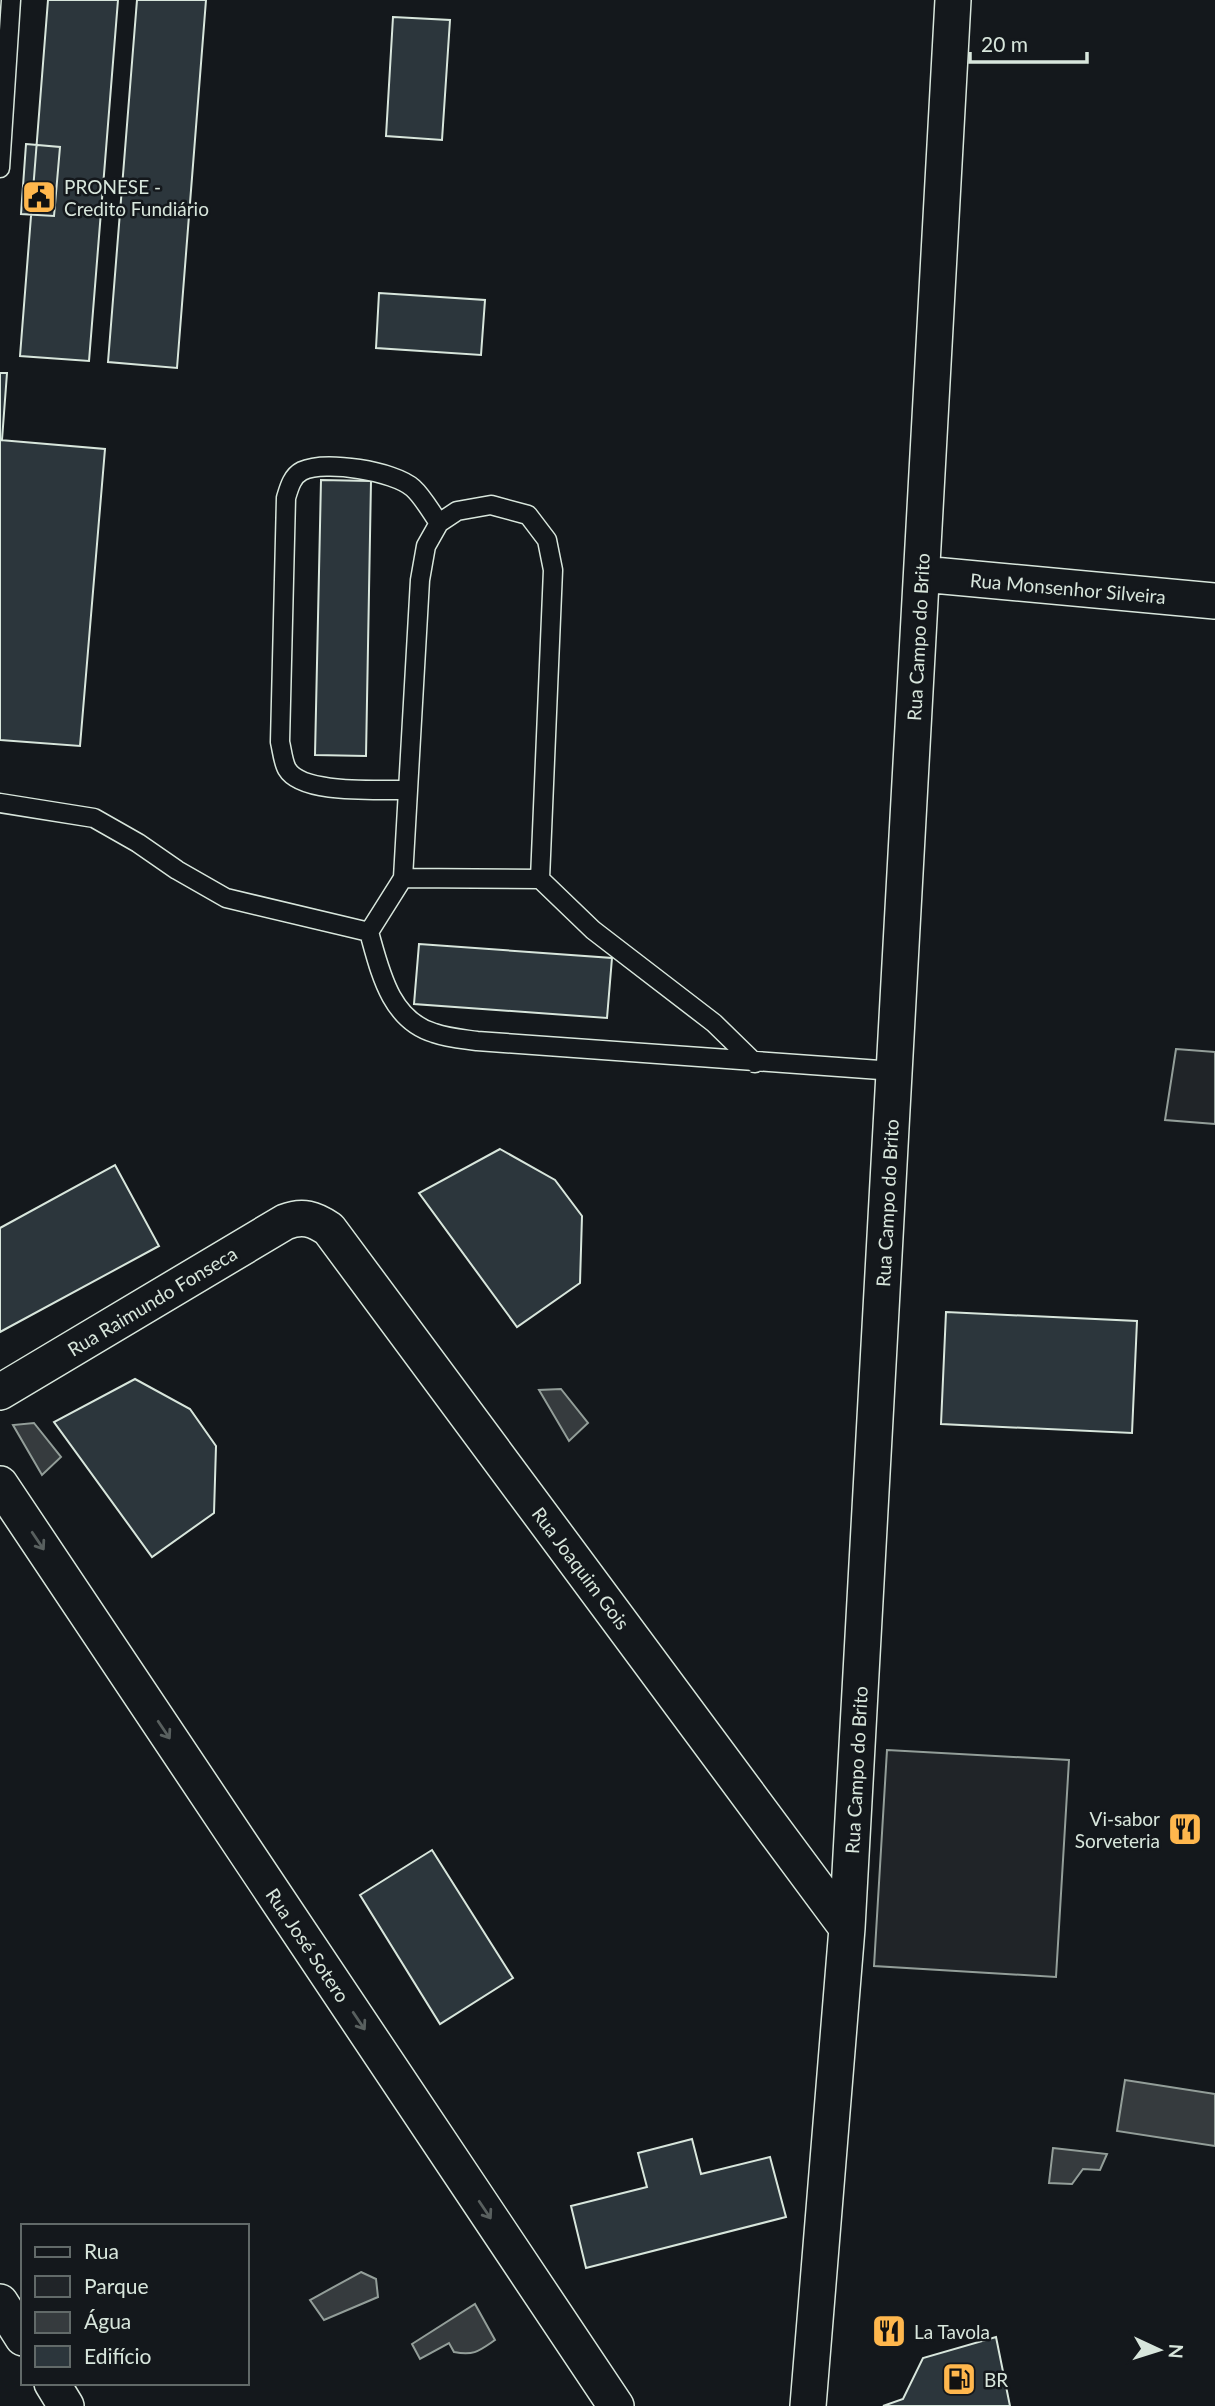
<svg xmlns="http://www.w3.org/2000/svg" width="1215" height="2406" viewBox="0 0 1215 2406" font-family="Lato,sans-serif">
  <rect width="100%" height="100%" fill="#14181c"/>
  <path fill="#202428" stroke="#939e99" stroke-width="2" d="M 1176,1049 L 1215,1052 L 1215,1124 L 1165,1120 Z
    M 887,1750 L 1069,1760 L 1056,1977 L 874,1966 Z"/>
  <path fill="#363b3e" stroke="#939e99" stroke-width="2" d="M 561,1389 L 588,1423 L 569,1441 L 539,1390 Z
    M 34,1423 L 61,1457 L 42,1475 L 13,1425 Z
    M 1125,2080 L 1215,2094 L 1215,2146 L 1117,2131 Z
    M 1053,2148 L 1107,2154 L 1100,2170 L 1083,2169 L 1072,2184 L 1049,2183 Z
    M 361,2272 L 376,2279 L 378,2297 L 324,2320 L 310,2300 Z
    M 475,2304 L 495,2340 C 479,2351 474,2356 454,2352 L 449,2343 L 420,2359 L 412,2344 Z"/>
  <path fill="#2c363c" stroke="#d8e6dc" stroke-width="2" d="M 48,0 L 118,0 L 89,361 L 20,356 Z
    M 137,0 L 206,0 L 177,368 L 108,362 Z
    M 393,17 L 450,20 L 442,140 L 386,136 Z
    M 26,144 L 60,147 L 54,216 L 21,214 Z
    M 379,293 L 485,300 L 481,355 L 376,348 Z
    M 0,373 L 7,373 L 2,440 L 0,439 Z
    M 0,440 L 105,449 L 80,746 L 0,740 Z
    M 321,480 L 371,481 L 366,756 L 315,755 Z
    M 419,944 L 612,958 L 607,1018 L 414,1004 Z
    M 500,1149 L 555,1180 L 582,1216 L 580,1283 L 517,1327 L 419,1193 Z
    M 115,1165 L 159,1246 L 0,1332 L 0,1228 Z
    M 946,1312 L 1137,1321 L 1132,1433 L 941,1424 Z
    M 135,1379 L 190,1409 L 216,1446 L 214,1513 L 152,1557 L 54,1422 Z
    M 432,1850 L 513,1978 L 440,2024 L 360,1895 Z
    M 692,2139 L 701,2174 L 770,2157 L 786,2217 L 586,2268 L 571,2206 L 647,2187 L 638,2153 Z
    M 996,2337 L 1010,2406 L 883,2406 L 903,2399 L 923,2358 Z"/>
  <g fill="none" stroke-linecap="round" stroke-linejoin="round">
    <g stroke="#d8e6dc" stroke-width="21">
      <path id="service" d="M 0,168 L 11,0
        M 407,790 C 379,789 302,795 287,769 C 283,762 282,750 280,742 L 286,498 C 289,488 292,476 302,471 C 325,460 394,471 413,488 C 423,497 431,512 439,523
        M 0,803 L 94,818 L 138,843 L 177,870 L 226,898 L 369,932 C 380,971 390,1020 434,1033 C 448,1038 463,1039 477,1041 L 894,1071
        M 403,878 L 420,580 L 426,546 L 439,523 L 457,511 L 491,505 L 528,515 L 547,540 L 553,570 L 540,879
        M 369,932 L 403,878 L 540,879 L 593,930 L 714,1023 L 755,1063"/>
    </g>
    <g stroke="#d8e6dc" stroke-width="38">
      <path id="minor" d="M 922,574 L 1215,601
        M 0,1392 L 285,1222 C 303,1215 314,1219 329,1229 L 847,1928
        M 0,1484 L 616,2406
        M 0,2302 L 23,2338
        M 52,2383 L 66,2406
        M 808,2406 L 847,1928 L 953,0"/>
    </g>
    <use href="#service" stroke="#14181c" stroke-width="18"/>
    <use href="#minor" stroke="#14181c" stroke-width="35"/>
  </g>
  <defs><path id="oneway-shaft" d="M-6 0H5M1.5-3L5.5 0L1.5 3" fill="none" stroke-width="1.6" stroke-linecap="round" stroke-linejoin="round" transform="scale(1.75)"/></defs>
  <g stroke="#59605f">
    <use href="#oneway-shaft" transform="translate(38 1541) rotate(56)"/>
    <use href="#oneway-shaft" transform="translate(164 1730) rotate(56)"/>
    <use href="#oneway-shaft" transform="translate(359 2021) rotate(56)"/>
    <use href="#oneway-shaft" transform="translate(485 2210) rotate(56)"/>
  </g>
  <defs>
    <g id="civic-square" transform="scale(1.75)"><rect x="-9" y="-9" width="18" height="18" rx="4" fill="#ffb74d" stroke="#14181c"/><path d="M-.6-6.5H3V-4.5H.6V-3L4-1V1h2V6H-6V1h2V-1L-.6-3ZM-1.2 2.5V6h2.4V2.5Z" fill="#111"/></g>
    <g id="restaurant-square" transform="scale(1.75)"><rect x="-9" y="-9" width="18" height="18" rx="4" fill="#ffb74d" stroke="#14181c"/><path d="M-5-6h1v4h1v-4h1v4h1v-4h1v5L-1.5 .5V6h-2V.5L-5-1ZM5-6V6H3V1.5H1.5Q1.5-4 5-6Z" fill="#111"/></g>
    <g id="fuel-square" transform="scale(1.75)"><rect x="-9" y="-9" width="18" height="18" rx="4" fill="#ffb74d" stroke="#14181c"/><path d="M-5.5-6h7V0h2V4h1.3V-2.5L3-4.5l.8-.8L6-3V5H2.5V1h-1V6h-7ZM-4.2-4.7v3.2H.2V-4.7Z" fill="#111"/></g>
  </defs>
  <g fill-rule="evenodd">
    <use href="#civic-square" x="39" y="197"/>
    <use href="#restaurant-square" x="1185" y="1829"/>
    <use href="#restaurant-square" x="889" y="2331"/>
    <use href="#fuel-square" x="959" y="2379"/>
  </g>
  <g text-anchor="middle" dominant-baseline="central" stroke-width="5" stroke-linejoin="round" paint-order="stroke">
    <g font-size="19" fill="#d8e6dc" stroke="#14181c" text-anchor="start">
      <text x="64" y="186">PRONESE -<tspan x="64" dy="22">Credito Fundiário</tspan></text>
      <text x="1160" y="1818" text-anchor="end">Vi-sabor<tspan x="1160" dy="22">Sorveteria</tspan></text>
      <text x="914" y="2331">La Tavola</text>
      <text x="984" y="2379">BR</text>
    </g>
    <g font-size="19" fill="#d8e6dc" stroke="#14181c">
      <text transform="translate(1068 588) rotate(5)">Rua Monsenhor Silveira</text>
      <text transform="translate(918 637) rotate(-87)">Rua Campo do Brito</text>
      <text transform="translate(887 1203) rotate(-87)">Rua Campo do Brito</text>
      <text transform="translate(152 1301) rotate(-31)">Rua Raimundo Fonseca</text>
      <text transform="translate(581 1568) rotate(53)">Rua Joaquim Gois</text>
      <text transform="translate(856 1770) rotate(-87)">Rua Campo do Brito</text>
      <text transform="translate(308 1945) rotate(56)">Rua José Sotero</text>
    </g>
  </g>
  <rect x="21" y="2224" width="228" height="161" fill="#14181c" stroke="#626a69" stroke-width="2"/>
  <rect x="35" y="2247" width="35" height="10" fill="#14181c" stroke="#626a69" stroke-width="2"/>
  <text x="84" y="2259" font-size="21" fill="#d8e6dc">Rua</text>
  <rect x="35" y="2276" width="35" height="21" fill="#202428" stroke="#626a69" stroke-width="2"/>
  <text x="84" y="2294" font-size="21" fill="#d8e6dc">Parque</text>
  <rect x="35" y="2312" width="35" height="21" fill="#363b3e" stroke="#626a69" stroke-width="2"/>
  <text x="84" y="2329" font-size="21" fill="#d8e6dc">Água</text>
  <rect x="35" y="2346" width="35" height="21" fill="#2c363c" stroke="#626a69" stroke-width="2"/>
  <text x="84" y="2364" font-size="21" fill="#d8e6dc">Edifício</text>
  <g transform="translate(1159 2350) rotate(94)" stroke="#14181c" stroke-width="5" paint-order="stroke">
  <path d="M0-5L12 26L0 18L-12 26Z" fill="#d8e6dc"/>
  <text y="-10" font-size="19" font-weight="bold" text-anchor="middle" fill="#d8e6dc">N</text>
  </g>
  <path d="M970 52v10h117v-10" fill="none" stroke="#d8e6dc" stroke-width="3.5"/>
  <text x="981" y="52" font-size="21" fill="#d8e6dc" stroke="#14181c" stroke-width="5" paint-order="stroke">20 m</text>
</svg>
